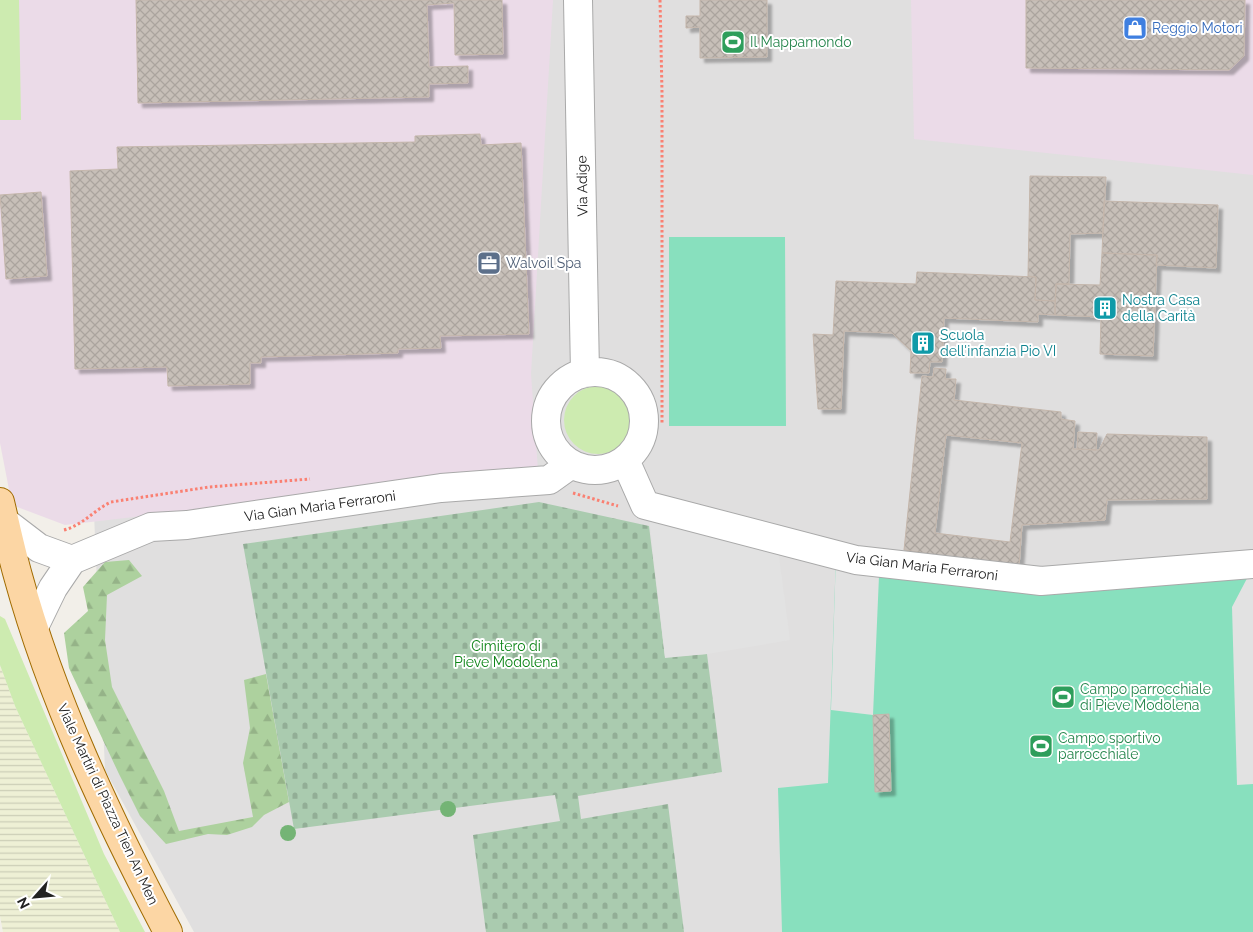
<svg xmlns="http://www.w3.org/2000/svg" width="1253" height="932" viewBox="0 0 1253 932" font-family="Raleway,sans-serif">
  <defs>
    <pattern id="farmland-rules" width="6" height="5" patternUnits="userSpaceOnUse" patternTransform="scale(1.25)"><rect width="6" height="5" fill="#eef0d5"/><path d="M0 2.5h6" fill="none" stroke="#ccceb7"/></pattern>
    <pattern id="forest-firs" width="22" height="20" patternUnits="userSpaceOnUse" patternTransform="scale(1.25)"><rect width="22" height="20" fill="#add19e"/><path d="M5 1l3.5 6h-7zM16 11l3.5 6h-7z" fill="#95b388"/></pattern>
    <pattern id="cemetery-stones" width="16" height="16" patternUnits="userSpaceOnUse" patternTransform="scale(1.25)"><rect width="16" height="16" fill="#aacbaf"/><path d="M2 7V4a2 2 0 0 1 4 0v3zM10 15v-3a2 2 0 0 1 4 0v3z" fill="#92ae96"/></pattern>
    <pattern id="building-cross-hatch" width="8" height="8" patternUnits="userSpaceOnUse" patternTransform="scale(1.25)"><rect width="8" height="8" fill="#c7bfb8"/><path d="M0 0l8 8M0 8l8-8" fill="none" stroke="#aba49e"/></pattern>
    <filter id="shadow"><feDropShadow dx="4.5" dy="4.5" stdDeviation="1" flood-color="#0004"/></filter>
  </defs>
  <rect width="100%" height="100%" fill="#f2efe9"/>
  <path fill="#e0dfdf" d="M 72,0 L 1253,0 L 1253,932 L 194,932 L 105,770 Z"/>
  <path fill="#ebdbe8" d="M 0,0 L 553,0 L 531,374 L 538,470 L 65,525 L 12,505 L 0,443 Z
    M 911,0 L 1253,0 L 1253,175 L 914,139 Z"/>
  <path fill="url(#farmland-rules)" d="M 0,665 L 15,706 L 120,932 L 3,932 L 0,916 Z"/>
  <path fill="#cdebb0" d="M 0,0 L 19,0 L 21,120 L 0,120 Z
    M564 420a34 34 0 1 1 68 0a34 34 0 1 1-68 0Z
    M 0,616 L 5,619 L 104,854 L 145,932 L 120,932 L 15,706 L 0,665 Z"/>
  <path fill="url(#forest-firs)" d="M 129,560 L 142,576 L 107,595 L 105,640 L 112,687 L 164,791 L 179,831 L 253,817 L 243,763 L 250,728 L 244,680 L 266,674 L 289,802 L 264,815 L 252,827 L 227,835 L 208,834 L 166,844 L 140,816 L 119,774 L 69,668 L 64,633 L 88,611 L 83,587 L 105,562 Z"/>
  <path fill="url(#cemetery-stones)" d="M 539,502 L 649,526 L 665,657 L 707,654 L 722,772 L 578,796 L 581,819 L 668,804 L 684,932 L 486,932 L 473,835 L 560,821 L 555,795 L 294,829 L 243,544 Z"/>
  <path fill="#88e0be" d="M 669,237 L 785,237 L 786,426 L 669,426 Z
    M 836,555 L 1041,581 L 1253,564 L 1253,932 L 782,932 L 778,788 L 828,783 Z"/>
  <path fill="#e2e2e2" d="M 649,517 L 778,549 L 790,640 L 707,654 L 665,658 Z
    M 836,555 L 879,576 L 873,715 L 831,710 Z
    M 1253,567 L 1253,784 L 1237,785 L 1232,607 Z"/>
  <path fill="url(#building-cross-hatch)" stroke="#c4b6ab" fill-rule="evenodd" filter="url(#shadow)" d="M 136,0 L 502,0 L 503,54 L 455,55 L 454,3 L 427,5 L 429,67 L 468,66 L 468,83 L 429,84 L 429,97 L 138,103 Z
    M 700,0 L 767,0 L 767,57 L 700,58 L 700,27 L 686,28 L 686,16 L 700,16 Z
    M 1026,0 L 1245,0 L 1244,56 L 1229,70 L 1026,68 Z
    M 480,134 L 481,145 L 521,143 L 529,334 L 440,336 L 441,348 L 398,349 L 398,353 L 261,357 L 261,363 L 250,363 L 250,384 L 168,386 L 167,367 L 75,369 L 70,171 L 118,169 L 117,147 L 415,142 L 415,136 Z
    M 1030,176 L 1106,177 L 1103,233 L 1070,234 L 1069,284 L 1056,284 L 1055,301 L 1035,300 L 1036,277 L 1028,276 Z
    M 41,192 L 47,276 L 6,279 L 0,195 Z
    M 1104,201 L 1218,205 L 1216,268 L 1156,265 L 1157,255 L 1102,253 Z
    M 1102,253 L 1157,255 L 1153,356 L 1100,354 L 1101,317 L 1055,315 L 1056,284 L 1100,285 Z
    M 917,272 L 1036,277 L 1035,300 L 1055,301 L 1055,315 L 1038,314 L 1038,322 L 944,318 L 942,362 L 930,362 L 929,373 L 910,373 L 911,351 L 892,333 L 844,331 L 841,409 L 818,409 L 813,334 L 833,335 L 836,281 L 916,284 Z
    M 934,368 L 946,369 L 945,379 L 956,379 L 954,400 L 1061,412 L 1061,419 L 1075,421 L 1073,449 L 1099,450 L 1107,434 L 1207,437 L 1207,499 L 1107,500 L 1105,520 L 1022,525 L 1019,567 L 904,550 L 922,376 L 933,377 ZM 946,435 L 1022,443 L 1010,542 L 935,533 Z
    M 1078,432 L 1097,433 L 1096,450 L 1077,449 Z
    M 889,714 L 891,791 L 875,792 L 873,715 Z"/>
  <g fill="none" stroke-linecap="round" stroke-linejoin="round">
    <g stroke="#a9a9a9" stroke-width="30">
      <path id="minor" d="M 578,0 L 585,373
        M546 421a49 49 0 1 1 98 0a49 49 0 1 1-98 0Z
        M 625,460 L 645,505 L 856,560 L 1041,581 L 1253,564
        M 5,522 L 39,548 L 72,560
        M 34,627 L 53,588 L 72,560 L 151,527 L 187,525 L 441,488 L 549,480 L 570,465"/>
    </g>
    <g stroke="#a06b00" stroke-width="30">
      <path id="major" d="M 0,502 C 6,527 11,551 18,576 C 52,700 108,818 168,932"/>
    </g>
    <path stroke="#fa8072" stroke-width="3" stroke-dasharray="2.5 2.5" stroke-linecap="butt" d="M 660,0 L 662,92 L 662,424
      M 573,493 L 618,506
      M 64,530 C 83,525 94,510 111,502 L 209,487 L 310,479"/>
    <use href="#minor" stroke="#fff" stroke-width="28"/>
    <use href="#major" stroke="#fcd6a4" stroke-width="28"/>
  </g>
  <g fill="#74b475">
    <circle cx="448" cy="809" r="8"/>
    <circle cx="288" cy="833" r="8"/>
  </g>
  <defs>
    <g id="shop-square" transform="scale(1.25)"><rect x="-9" y="-9" width="18" height="18" rx="4" fill="#3f7fe0" stroke="#fff"/><path d="M-5-2.5h2.3a2.7 3.5 0 0 1 5.4 0H5L5.5 6h-11ZM-1.5-2.5h3a1.5 2.3 0 0 0-3 0Z" fill="#fff"/></g>
    <g id="stadium-square" transform="scale(1.25)"><rect x="-9" y="-9" width="18" height="18" rx="4" fill="#2e9e5b" stroke="#fff"/><path d="M0-5a6.5 5 0 1 0 0 10a6.5 5 0 1 0 0-10ZM-3.5-1.8h7v3.6h-7Z" fill="#fff"/></g>
    <g id="office-square" transform="scale(1.25)"><rect x="-9" y="-9" width="18" height="18" rx="4" fill="#5c6f8a" stroke="#fff"/><path d="M-6-3h4V-5.5h4V-3h4V5H-6ZM-1-4.5V-3h2v-1.5ZM-6 0V1H6V0Z" fill="#fff"/></g>
    <g id="building-square" transform="scale(1.25)"><rect x="-9" y="-9" width="18" height="18" rx="4" fill="#0f9aa8" stroke="#fff"/><path d="M-4-6H4V6H1V3H-1V6H-4ZM-2.5-4.3h1.7v1.8h-1.7ZM.8-4.3h1.7v1.8H.8ZM-2.5-1h1.7V.8h-1.7ZM.8-1h1.7V.8H.8Z" fill="#fff"/></g>
  </defs>
  <g fill-rule="evenodd">
    <use href="#shop-square" x="1135" y="28"/>
    <use href="#stadium-square" x="733" y="42"/>
    <use href="#office-square" x="489" y="263"/>
    <use href="#building-square" x="1105" y="308"/>
    <use href="#building-square" x="923" y="343"/>
    <use href="#stadium-square" x="1063" y="697"/>
    <use href="#stadium-square" x="1041" y="746"/>
  </g>
  <g text-anchor="middle" dominant-baseline="central" stroke-width="4" stroke-linejoin="round" paint-order="stroke">
    <g font-size="14" fill="#366cbe" stroke="#fff" text-anchor="start">
      <text x="1152" y="28">Reggio Motori</text>
    </g>
    <g font-size="14" fill="#27864d" stroke="#fff" text-anchor="start">
      <text x="750" y="42">Il Mappamondo</text>
      <text x="1080" y="689">Campo parrocchiale<tspan x="1080" dy="16">di Pieve Modolena</tspan></text>
      <text x="1058" y="738">Campo sportivo<tspan x="1058" dy="16">parrocchiale</tspan></text>
    </g>
    <g font-size="14" fill="#222" stroke="#fff">
      <text transform="translate(582 186) rotate(-91)">Via Adige</text>
      <text transform="translate(320 506) rotate(-8)">Via Gian Maria Ferraroni</text>
      <text transform="translate(922 566) rotate(7)">Via Gian Maria Ferraroni</text>
      <text transform="translate(108 804) rotate(65)">Viale Martiri di Piazza Tien An Men</text>
    </g>
    <g font-size="14" fill="#4e5e75" stroke="#fff" text-anchor="start">
      <text x="506" y="263">Walvoil Spa</text>
    </g>
    <g font-size="14" fill="#0d838f" stroke="#fff" text-anchor="start">
      <text x="1122" y="300">Nostra Casa<tspan x="1122" dy="16">della Carità</tspan></text>
      <text x="940" y="335">Scuola<tspan x="940" dy="16">dell'infanzia Pio VI</tspan></text>
    </g>
    <g font-size="14" fill="#0c8416" stroke="#fff">
      <text x="506" y="646">Cimitero di<tspan x="506" dy="16">Pieve Modolena</tspan></text>
    </g>
  </g>
  <g transform="translate(35 897) rotate(243)" stroke="#ffffff" stroke-width="4" paint-order="stroke">
  <path d="M0-4L9 19L0 12L-9 19Z" fill="#222222"/>
  <text y="-8" font-size="14" font-weight="bold" text-anchor="middle" fill="#222222">N</text>
  </g>
</svg>
